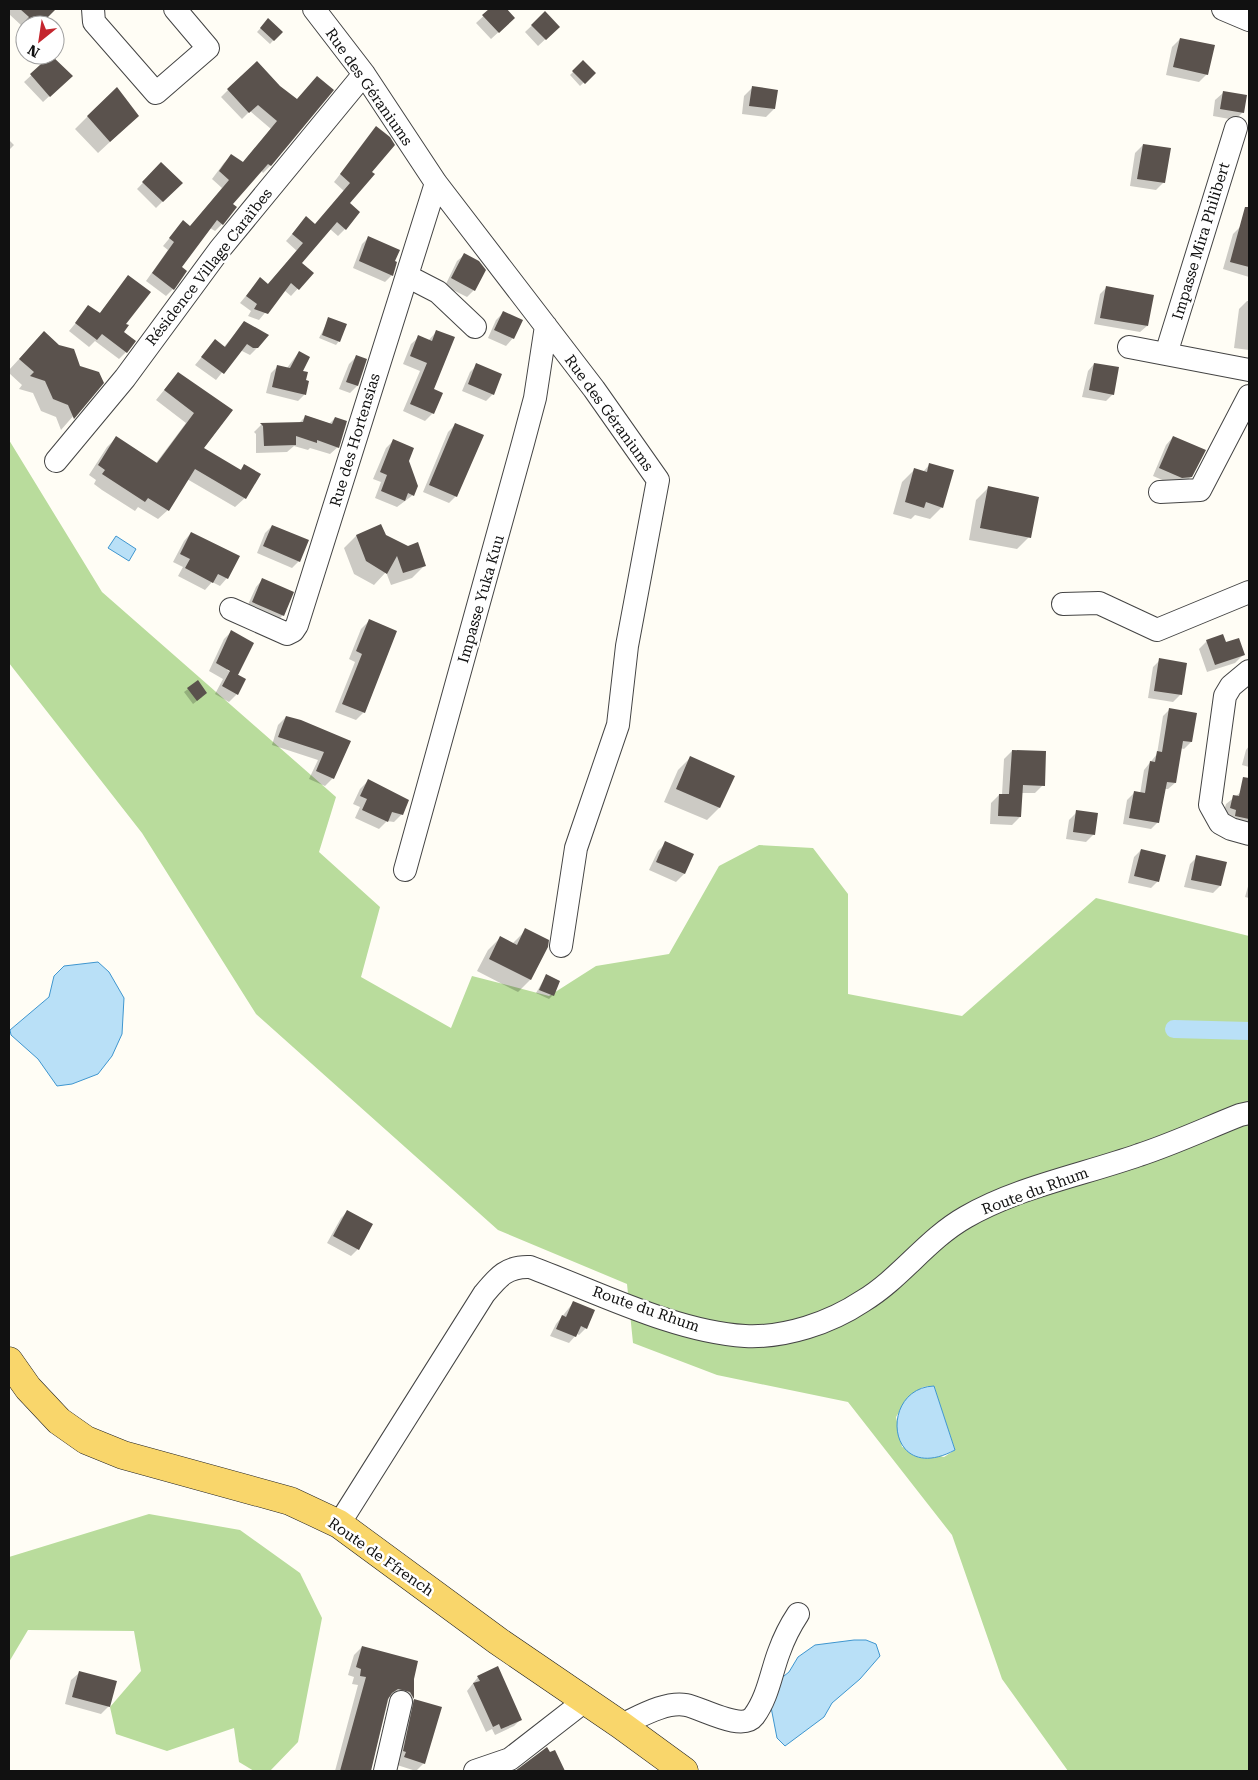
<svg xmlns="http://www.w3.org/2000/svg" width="1258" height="1780" viewBox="0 0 1258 1780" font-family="'Roboto Serif',serif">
  <rect width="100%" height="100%" fill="#fffdf5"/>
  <path fill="#b9dc9c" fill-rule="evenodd" d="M 9,440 L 102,592 L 336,797 L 319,852 L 380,907 L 361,977 L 451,1028 L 472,976 L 549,996 L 596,966 L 669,954 L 719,866 L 759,845 L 813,848 L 848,894 L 848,994 L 962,1016 L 1096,898 L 1249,936 L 1249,1771 L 1068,1771 L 1002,1679 L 952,1535 L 848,1402 L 717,1375 L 633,1343 L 627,1284 L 498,1230 L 256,1014 L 142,833 L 9,663 ZM 934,1386 L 955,1450 L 944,1457 L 902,1447 L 896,1417 L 906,1401 L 917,1391 L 923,1387 Z
    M 149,1514 L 240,1530 L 300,1573 L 322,1618 L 298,1742 L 270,1771 L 254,1771 L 239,1762 L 234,1728 L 167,1751 L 116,1734 L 110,1707 L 141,1671 L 134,1631 L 28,1630 L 9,1662 L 9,1557 Z"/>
  <path fill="#b9e0f7" stroke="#3f96cf" d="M 116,536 L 136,549 L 129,561 L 108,548 Z
    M 98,962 L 109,972 L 124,998 L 122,1034 L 112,1056 L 98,1074 L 72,1084 L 57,1086 L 38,1059 L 11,1035 L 10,1030 L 49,997 L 54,976 L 64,966 Z
    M 934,1386 L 955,1450 C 886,1487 878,1388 934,1386 Z
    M 854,1640 L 866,1640 L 876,1644 L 880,1656 L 860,1679 L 832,1703 L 824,1717 L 785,1746 L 777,1738 L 770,1702 L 779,1680 L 789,1672 L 798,1657 L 815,1645 Z"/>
  <path fill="#0003" d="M 9,9 L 54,9 L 39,25 L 25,25 L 25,36 L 19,30 L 22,26 L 9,14 Z
    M 491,9 L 505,9 L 514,18 L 491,39 L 476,23 Z
    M 545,13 L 551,34 L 538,46 L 525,32 Z
    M 268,20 L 281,32 L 270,44 L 257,32 Z
    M 1180,39 L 1207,74 L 1199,82 L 1166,75 L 1172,47 Z
    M 52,56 L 71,76 L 43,102 L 24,82 Z
    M 583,62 L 594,73 L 580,86 L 570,75 Z
    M 279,87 L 297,100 L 332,90 L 270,166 L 263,173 L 261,170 L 231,204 L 235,208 L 222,224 L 215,231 L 210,228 L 180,267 L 173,289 L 166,296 L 146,281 L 168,250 L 163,246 L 183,222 L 190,227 L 222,188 L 212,179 L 224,163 L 231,156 L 242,163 L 271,129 L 250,111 L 242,119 L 221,97 L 228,90 Z
    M 752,88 L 774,109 L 766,117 L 742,114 L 744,96 Z
    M 1223,93 L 1243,112 L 1235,120 L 1213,116 L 1215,100 Z
    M 88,116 L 125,128 L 98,153 L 75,129 Z
    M 377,127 L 370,172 L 349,204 L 345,229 L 338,236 L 330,229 L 301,263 L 312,273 L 291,296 L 284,290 L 259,320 L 248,316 L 251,311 L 240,303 L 260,279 L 267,285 L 297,251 L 286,241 L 300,225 L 315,225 L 344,191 L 334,182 Z
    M 9,140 L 14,145 L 9,150 Z
    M 1143,145 L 1164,182 L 1156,190 L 1130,186 L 1135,153 Z
    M 161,164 L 181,183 L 156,208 L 137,189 Z
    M 1249,215 L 1249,277 L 1223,269 L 1233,234 L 1241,226 L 1246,228 Z
    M 369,237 L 393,262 L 392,275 L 385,282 L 353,268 L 362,244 Z
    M 464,255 L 474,290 L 467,297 L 445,286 L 457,261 Z
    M 129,276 L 122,332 L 126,352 L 119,359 L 95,341 L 89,347 L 69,331 L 89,307 L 99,314 Z
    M 1107,287 L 1147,326 L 1140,332 L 1094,324 L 1100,294 Z
    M 1247,301 L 1249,301 L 1249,350 L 1234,348 L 1239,309 Z
    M 504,312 L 513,338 L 506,346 L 488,338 L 496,320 Z
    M 329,319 L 339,341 L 336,345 L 319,338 Z
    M 244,323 L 258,347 L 250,355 L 240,350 L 216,380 L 195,365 L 215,341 L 224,347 Z
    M 437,331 L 432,390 L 433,413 L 425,421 L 403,411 L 420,371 L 403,364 L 411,344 L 419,337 L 428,341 Z
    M 32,345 L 79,367 L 102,383 L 61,430 L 56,417 L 41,411 L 33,393 L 19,389 L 22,385 L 9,373 L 9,370 Z
    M 299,352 L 304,395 L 298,401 L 266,393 L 271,373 L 278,366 L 287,368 Z
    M 356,357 L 365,360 L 357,386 L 350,393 L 339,389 L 349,364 Z
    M 1094,364 L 1113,394 L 1106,401 L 1082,397 L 1088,371 Z
    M 477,365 L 493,394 L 486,401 L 462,391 L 470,372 Z
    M 178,373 L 232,410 L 203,449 L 239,471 L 245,465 L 245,498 L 235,507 L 187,479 L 168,510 L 158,519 L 138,507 L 135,511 L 102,490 L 94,484 L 96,480 L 89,475 L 107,447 L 116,438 L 156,463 L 186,423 L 156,400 Z
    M 306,416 L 329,424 L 335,418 L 338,447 L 330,454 L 310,448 L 308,450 L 294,446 L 287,452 L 256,453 L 256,434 L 254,432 L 261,425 L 299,423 Z
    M 455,425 L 456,496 L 449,503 L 423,492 L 448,432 Z
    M 1173,437 L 1191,477 L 1183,484 L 1167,482 L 1153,476 L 1166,445 Z
    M 393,441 L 407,461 L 413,495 L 397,507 L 375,498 L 381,482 L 373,479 L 386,448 Z
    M 929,465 L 942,507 L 930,519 L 915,515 L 911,519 L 893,514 L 902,482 L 915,469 L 923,472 Z
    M 988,488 L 1029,537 L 1017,549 L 969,540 L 976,500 Z
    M 272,526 L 299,561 L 292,568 L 257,553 L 265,533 Z
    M 381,526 L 385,535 L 424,566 L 412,578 L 391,585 L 386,572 L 374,585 L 354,574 L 344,548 L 356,536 Z
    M 191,533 L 227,578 L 220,586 L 212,582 L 205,590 L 178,576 L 183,567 L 173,562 L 184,541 Z
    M 262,580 L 283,615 L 276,622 L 246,609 L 256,587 Z
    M 369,621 L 364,712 L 356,720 L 335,712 L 355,662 L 349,659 L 361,629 Z
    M 232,631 L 227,670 L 244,680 L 237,694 L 229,702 L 215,694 L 223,679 L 209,671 L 224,639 Z
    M 1207,641 L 1225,644 L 1243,655 L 1235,663 L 1207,672 L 1199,649 Z
    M 1160,660 L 1180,695 L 1173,702 L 1148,698 L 1153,667 Z
    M 188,689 L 202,697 L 193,704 L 184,692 Z
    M 1170,709 L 1195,714 L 1191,742 L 1184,749 L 1180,748 L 1175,783 L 1168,789 L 1164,789 L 1158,822 L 1151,829 L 1123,824 L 1127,800 L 1134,793 L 1140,794 L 1144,770 L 1157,754 L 1163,716 Z
    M 286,717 L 349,742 L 333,778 L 325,786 L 309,779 L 318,760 L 272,745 L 278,725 Z
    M 1249,746 L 1249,767 L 1242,765 L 1246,750 Z
    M 1012,751 L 1043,785 L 1035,793 L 1021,793 L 1020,817 L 1012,825 L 990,824 L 991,803 L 999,795 L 1002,795 L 1004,759 Z
    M 690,758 L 733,776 L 719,808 L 707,820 L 664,802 L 678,770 Z
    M 368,781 L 402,814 L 394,822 L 387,821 L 379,829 L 355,818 L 360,807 L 353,804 L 360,789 Z
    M 1241,792 L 1249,794 L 1249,821 L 1244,826 L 1223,815 L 1226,804 Z
    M 1077,812 L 1094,834 L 1086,842 L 1066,839 L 1069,820 Z
    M 666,843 L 692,854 L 684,874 L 676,882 L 649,870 L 658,851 Z
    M 1141,850 L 1158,881 L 1151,888 L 1128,883 L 1134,857 Z
    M 1197,857 L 1225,863 L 1220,886 L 1213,893 L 1184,887 L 1190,864 Z
    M 1249,883 L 1249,898 L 1245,897 Z
    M 526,930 L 547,947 L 530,980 L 518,992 L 477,971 L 488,950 L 500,938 L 512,944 Z
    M 546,976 L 553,995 L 549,999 L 536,993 Z
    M 348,1211 L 358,1249 L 351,1256 L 327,1243 L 341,1218 Z
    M 573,1303 L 586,1328 L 579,1335 L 577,1334 L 569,1343 L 550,1336 L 556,1324 Z
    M 362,1647 L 412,1678 L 413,1700 L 441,1708 L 424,1763 L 416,1771 L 397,1765 L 401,1700 L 389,1697 L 370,1771 L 335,1771 L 358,1685 L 352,1684 L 354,1677 L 348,1675 L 354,1655 Z
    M 79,1673 L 109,1706 L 101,1714 L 65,1704 L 71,1680 Z
    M 478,1677 L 520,1720 L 514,1726 L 495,1735 L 492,1729 L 486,1732 L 467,1691 Z"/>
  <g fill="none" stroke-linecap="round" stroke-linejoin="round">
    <path stroke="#b9e0f7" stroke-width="18" d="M 1174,1029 L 1249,1031"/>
  </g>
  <path fill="#5a524d" d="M 20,9 L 56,9 L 40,25 L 22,25 L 29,17 Z
    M 489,9 L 507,9 L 515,18 L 499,33 L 482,15 Z
    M 545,11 L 560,27 L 546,40 L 531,25 Z
    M 268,18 L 283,32 L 274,41 L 260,28 Z
    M 1180,38 L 1215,45 L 1208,75 L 1173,67 Z
    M 51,55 L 73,76 L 50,97 L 30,74 Z
    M 583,60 L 596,73 L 585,84 L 572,71 Z
    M 257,61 L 280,86 L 297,99 L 317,76 L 334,90 L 271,166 L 268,164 L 233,204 L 237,207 L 223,225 L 217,220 L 182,267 L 187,271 L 174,290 L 152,273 L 174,242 L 169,238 L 183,220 L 190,226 L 229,180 L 219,171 L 231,154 L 243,162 L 277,121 L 258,105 L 249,113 L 227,89 Z
    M 752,86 L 778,90 L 775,109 L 749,106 Z
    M 117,87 L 139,116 L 110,142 L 87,116 Z
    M 1223,91 L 1247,95 L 1244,113 L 1220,109 Z
    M 376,126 L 390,137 L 395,145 L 372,172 L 375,174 L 350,203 L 360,212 L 346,230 L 337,222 L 302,263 L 314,273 L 299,290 L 291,283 L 268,314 L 254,309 L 257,304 L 246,296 L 260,277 L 268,284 L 303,243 L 292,234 L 306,216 L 315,224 L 350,183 L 340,174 Z
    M 1143,144 L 1171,148 L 1165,183 L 1137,179 Z
    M 161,162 L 183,183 L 163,202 L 142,182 Z
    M 1245,207 L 1249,207 L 1249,267 L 1230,262 Z
    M 368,236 L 400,250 L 395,261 L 397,262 L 393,276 L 359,261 Z
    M 464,253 L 479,261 L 486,270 L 475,291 L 451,278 Z
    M 128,275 L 151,292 L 126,324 L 129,325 L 124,332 L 136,341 L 127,353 L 102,334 L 97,340 L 75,323 L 88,305 L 100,313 Z
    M 1106,286 L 1154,295 L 1148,326 L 1100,318 Z
    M 503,311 L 523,320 L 514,339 L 494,330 Z
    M 328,317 L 347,324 L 340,342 L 322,335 Z
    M 244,321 L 269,335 L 258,348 L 253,348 L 247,344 L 224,374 L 201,357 L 215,339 L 225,347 Z
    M 436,330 L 455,337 L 434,389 L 443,393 L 434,414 L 410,404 L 427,363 L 410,356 L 418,335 L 432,341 Z
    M 44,331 L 59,345 L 74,349 L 80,366 L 99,372 L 104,383 L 74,419 L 68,405 L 53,399 L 45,381 L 30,376 L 34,372 L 19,359 Z
    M 299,351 L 310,357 L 303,371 L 308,372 L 306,380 L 309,381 L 306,395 L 272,387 L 277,365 L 290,368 Z
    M 356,355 L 367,359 L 358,386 L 346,382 Z
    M 476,363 L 502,374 L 494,395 L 468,384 Z
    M 1094,363 L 1119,367 L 1114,395 L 1089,390 Z
    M 178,372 L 233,410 L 204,448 L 241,470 L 244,464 L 261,474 L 246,499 L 195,469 L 169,511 L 148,498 L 145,502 L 102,474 L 105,470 L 98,465 L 116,436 L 157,463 L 194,413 L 164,390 Z
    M 305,415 L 332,424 L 335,417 L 347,421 L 339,448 L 317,440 L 317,443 L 296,436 L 296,445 L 264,446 L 263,426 L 260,423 L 303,422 Z
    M 455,423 L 484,435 L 457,497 L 429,485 Z
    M 1173,436 L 1206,450 L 1192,477 L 1182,478 L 1159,468 Z
    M 393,439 L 414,448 L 409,461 L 418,486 L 414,496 L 408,493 L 405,501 L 381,491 L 387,475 L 380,472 Z
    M 929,463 L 954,470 L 943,508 L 926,502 L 924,508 L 905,502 L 914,468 L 927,472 Z
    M 988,486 L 1039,497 L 1031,538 L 980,528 Z
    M 381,524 L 386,535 L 408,546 L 418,542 L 426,566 L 403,573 L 397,556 L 387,574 L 366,561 L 356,535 Z
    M 272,525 L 309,540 L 300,562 L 263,546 Z
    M 191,532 L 240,556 L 228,579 L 218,574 L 213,583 L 185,568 L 190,559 L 180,554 Z
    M 262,578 L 294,592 L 284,616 L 252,602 Z
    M 369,619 L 397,631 L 365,713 L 342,704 L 362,654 L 356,651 Z
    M 231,630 L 254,643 L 238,675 L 233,672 L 246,679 L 238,695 L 222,686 L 230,671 L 216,663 Z
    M 1223,634 L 1226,642 L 1239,638 L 1245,655 L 1215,665 L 1206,640 Z
    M 1159,658 L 1187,663 L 1182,695 L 1154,691 Z
    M 198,680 L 207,693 L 197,701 L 187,688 Z
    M 1169,708 L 1197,713 L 1192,742 L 1183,741 L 1176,783 L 1167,782 L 1159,823 L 1129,818 L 1134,791 L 1145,793 L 1150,761 L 1155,762 L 1157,751 L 1162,752 Z
    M 286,716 L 301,720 L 351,741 L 334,779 L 316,771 L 324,752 L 278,737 Z
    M 1012,750 L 1046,751 L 1045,786 L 1023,785 L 1021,817 L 998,816 L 999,794 L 1009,794 Z
    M 690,756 L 735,776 L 720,808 L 676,789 Z
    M 1243,777 L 1249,778 L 1249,819 L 1235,816 L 1236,810 L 1230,808 L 1233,795 L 1239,796 Z
    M 368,779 L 409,800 L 403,815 L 392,812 L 388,822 L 362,810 L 367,799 L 360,796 Z
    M 1076,810 L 1098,813 L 1095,835 L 1073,832 Z
    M 665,841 L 694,854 L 685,874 L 656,862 Z
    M 1141,849 L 1166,855 L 1159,882 L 1134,876 Z
    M 1196,855 L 1227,862 L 1221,886 L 1191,880 Z
    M 525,928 L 549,940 L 548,947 L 531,980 L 489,959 L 500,936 L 517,945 Z
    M 546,974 L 560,981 L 554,996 L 539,990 Z
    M 347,1210 L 373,1224 L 359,1250 L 333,1236 Z
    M 573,1301 L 595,1310 L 587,1329 L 581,1326 L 576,1337 L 556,1329 L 562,1315 L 566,1317 Z
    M 362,1646 L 418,1661 L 414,1679 L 414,1699 L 442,1707 L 425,1764 L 404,1757 L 406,1752 L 403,1751 L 414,1699 L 410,1692 L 398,1689 L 392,1693 L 388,1699 L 371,1771 L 340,1771 L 366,1677 L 360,1676 L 361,1669 L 356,1667 Z
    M 498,1666 L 522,1720 L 501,1729 L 499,1724 L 493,1727 L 473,1683 L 480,1681 L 477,1676 Z
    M 79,1671 L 117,1681 L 110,1707 L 72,1697 Z
    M 547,1747 L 550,1752 L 555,1750 L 565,1771 L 515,1771 Z"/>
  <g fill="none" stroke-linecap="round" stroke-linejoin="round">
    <g stroke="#444" stroke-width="24">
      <path id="minor" d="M 93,9 L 94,22 L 156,93 L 208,48 L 175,9
        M 314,9 L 364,74 L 436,183 L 594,389 L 658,480 L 627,646 L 618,725 L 576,848 L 561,946
        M 1223,9 L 1249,20
        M 407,276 L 438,292 L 475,327
        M 1129,347 L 1249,370
        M 1166,354 L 1236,128
        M 56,461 L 125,378 L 220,249 L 364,74
        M 1160,492 L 1200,490 L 1249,396
        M 1063,604 L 1099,603 L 1157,630 L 1249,592
        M 231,609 L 287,634 L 293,631 L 297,625 L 436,183
        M 1249,671 L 1231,686 L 1225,696 L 1210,805 L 1220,823 L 1231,829 L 1249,834
        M 405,870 L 523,443 L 535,398 L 546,326
        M 339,1524 L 484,1294 C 498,1277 507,1266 530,1267 C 595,1291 675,1332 745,1336 C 785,1338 830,1323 863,1301 C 901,1278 927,1239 966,1217 C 1018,1187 1082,1175 1139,1155 C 1173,1144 1207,1128 1240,1115 L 1249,1113
        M 621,1725 C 639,1717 666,1701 686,1705 C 702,1708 742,1732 754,1716 C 768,1697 771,1673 779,1652 C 784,1638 790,1626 798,1614
        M 385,1771 L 401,1702
        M 475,1771 L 510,1759 L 586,1700"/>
    </g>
    <g stroke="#222" stroke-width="29">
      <path id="major" d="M 9,1361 L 28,1388 L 59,1421 L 86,1440 L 123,1455 L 290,1501 L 339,1524 L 498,1641 L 621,1725 L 684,1771"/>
    </g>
    <use href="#minor" stroke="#fff" stroke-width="22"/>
    <use href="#major" stroke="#f9d66b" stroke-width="28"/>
  </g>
  <g text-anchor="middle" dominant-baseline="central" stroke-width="5" stroke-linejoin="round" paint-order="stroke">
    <g font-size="15" fill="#111" stroke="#fff">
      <text transform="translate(369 87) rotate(55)">Rue des Géraniums</text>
      <text transform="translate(1201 241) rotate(-73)">Impasse Mira Philibert</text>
      <text transform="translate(209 267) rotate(-52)">Résidence Village Caraïbes</text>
      <text transform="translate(609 413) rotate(54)">Rue des Géraniums</text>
      <text transform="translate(355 440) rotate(-73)">Rue des Hortensias</text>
      <text transform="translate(481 599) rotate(-74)">Impasse Yuka Kuu</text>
      <text transform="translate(1035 1191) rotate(-20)">Route du Rhum</text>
      <text transform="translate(646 1309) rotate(19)">Route du Rhum</text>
      <text transform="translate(381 1557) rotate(35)">Route de Ffrench</text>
    </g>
  </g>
  <rect width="1258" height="1780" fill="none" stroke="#111111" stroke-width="20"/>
  <g transform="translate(40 40) rotate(210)"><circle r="24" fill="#ffffff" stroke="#a0a0a0"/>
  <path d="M0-4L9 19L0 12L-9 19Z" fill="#c4262e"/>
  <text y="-8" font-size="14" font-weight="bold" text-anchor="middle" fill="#111111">N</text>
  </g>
</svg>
